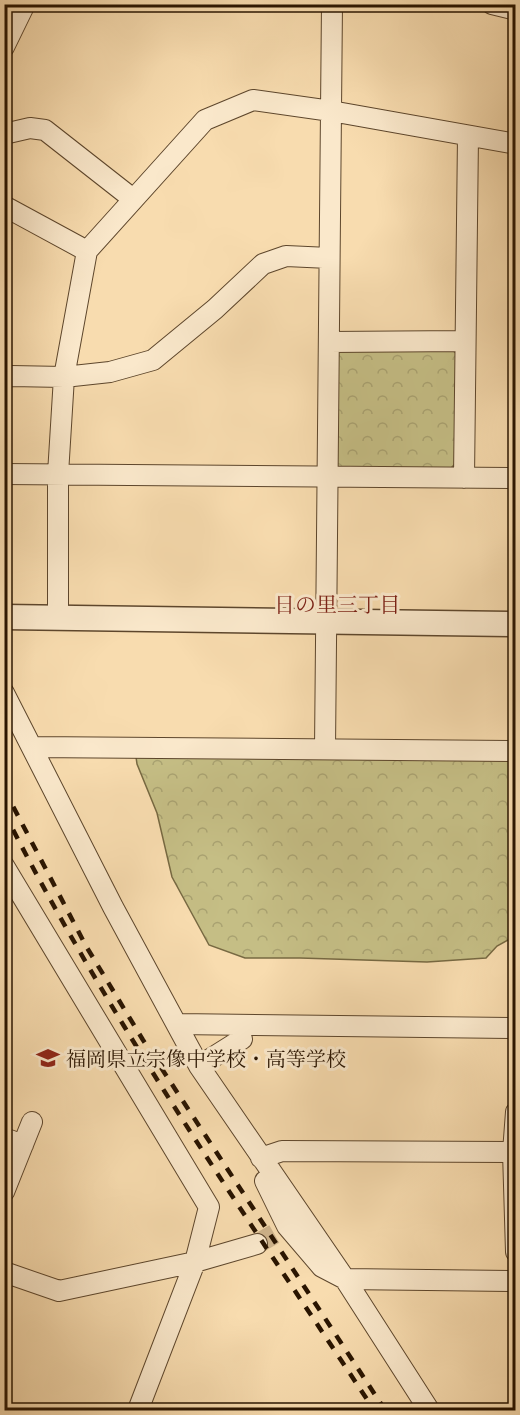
<svg xmlns="http://www.w3.org/2000/svg" width="520" height="1415" viewBox="0 0 520 1415" font-family="'Gentium Book Plus','Noto Serif JP',serif">
  <defs>
    <pattern id="forest-crowns" width="20" height="18" patternUnits="userSpaceOnUse" patternTransform="scale(1.5)"><rect width="20" height="18" fill="#c5be85"/><path d="M2 6a3 3 0 1 1 6 0M12 15a3 3 0 1 1 6 0" fill="none" stroke="#a9a271"/></pattern>
  </defs>
  <rect width="100%" height="100%" fill="#f8dcaf"/>
  <filter id="stains"><feTurbulence type="fractalNoise" baseFrequency=".00333" numOctaves="4"/><feColorMatrix values="0 0 0 0 .2 0 0 0 0 .09 0 0 0 0 .02 0 0 0 .5 -.17"/></filter>
  <radialGradient id="worn" r=".72"><stop offset=".6" stop-color="#630" stop-opacity="0"/><stop offset="1" stop-color="#630" stop-opacity=".3"/></radialGradient>
  <path fill="url(#forest-crowns)" stroke="#776942" stroke-width="1.5" d="M 342,346 L 451,349 L 458,355 L 455,464 L 449,470 L 340,470 L 333,462 L 335,354 Z
    M 136,757 L 515,759 L 515,936 L 497,946 L 486,958 L 427,962 L 300,958 L 245,958 L 209,945 L 172,877 L 157,813 L 137,764 Z"/>
  <g fill="none" stroke-linecap="round" stroke-linejoin="round">
    <path stroke="#cfb48c" stroke-width="20" stroke-dasharray="20 10" stroke-linecap="butt" d="M 257,1244 L 276,1233"/>
    <g stroke="#5d462c" stroke-width="22">
      <path id="minor" d="M 492,4 L 516,10
        M 4,47 L 25,4
        M 4,134 L 30,128 L 45,130 L 133,199
        M 4,206 L 87,251
        M 329,342 L 465,341
        M 4,378 L 11,376 L 64,377 L 110,372 L 153,360 L 215,309 L 263,264 L 286,256 L 329,258
        M 4,474 L 516,478
        M 464,478 L 468,136
        M 58,617 L 58,474 L 64,377 L 87,251 L 205,120 L 253,100 L 331,111 L 516,144
        M 4,693 L 113,907 L 199,1066 L 345,1279 L 429,1410
        M 32,747 L 516,751
        M 325,749 L 332,4
        M 4,866 L 209,1207 L 195,1262 L 138,1410
        M 177,1024 L 516,1028
        M 199,1066 L 242,1039
        M 516,1112 L 513,1152 L 516,1252
        M 4,1138 L 23,1145
        M 261,1158 L 282,1151 L 516,1152
        M 265,1181 L 287,1226 L 322,1267 L 345,1279 L 516,1281
        M 4,1192 L 32,1122
        M 4,1272 L 59,1291 L 195,1262 L 257,1244"/>
    </g>
    <g stroke="#5d462c" stroke-width="27">
      <path id="tertiary" d="M 4,617 L 516,624"/>
    </g>
    <use href="#minor" stroke="#fae8cb" stroke-width="20"/>
    <use href="#tertiary" stroke="#fae8cb" stroke-width="24"/>
    <path stroke="#291400" stroke-width="4.5" stroke-dasharray="10 10" stroke-linecap="butt" d="M 4,789 L 86,946 L 143,1040 L 385,1410
      M 4,812 C 110,1022 245,1214 374,1410"/>
  </g>
  <defs>
    <g id="school-bare" transform="scale(1.8)"><path d="M0-5L7-2L0 1L-7-2ZM-4 1L0 2.5L4 1V4Q0 6-4 4Z" fill="#8f2418" stroke="#fae8cb" stroke-width="2.5" paint-order="stroke"/></g>
  </defs>
  <g fill-rule="evenodd">
    <use href="#school-bare" x="48" y="1058"/>
  </g>
  <g text-anchor="middle" dominant-baseline="central" stroke-width="6" stroke-linejoin="round" paint-order="stroke">
    <g font-size="20" fill="#291400" stroke="#fae8cb" text-anchor="start">
      <text x="66" y="1058">福岡県立宗像中学校・高等学校</text>
    </g>
    <g font-size="21" fill="#7a1f14" stroke="#fae8cb">
      <text x="337" y="604">日の里三丁目</text>
    </g>
  </g>
  <rect width="520" height="1415" fill="none" stroke="#f8dcaf" stroke-width="24"/>
  <rect x="6" y="6" width="508" height="1403" fill="none" stroke="#291400" stroke-width="3"/>
  <rect x="12" y="12" width="496" height="1391" fill="none" stroke="#291400" stroke-width="1.5"/>
  <rect width="100%" height="100%" filter="url(#stains)"/>
  <rect width="100%" height="100%" fill="url(#worn)"/>
</svg>
